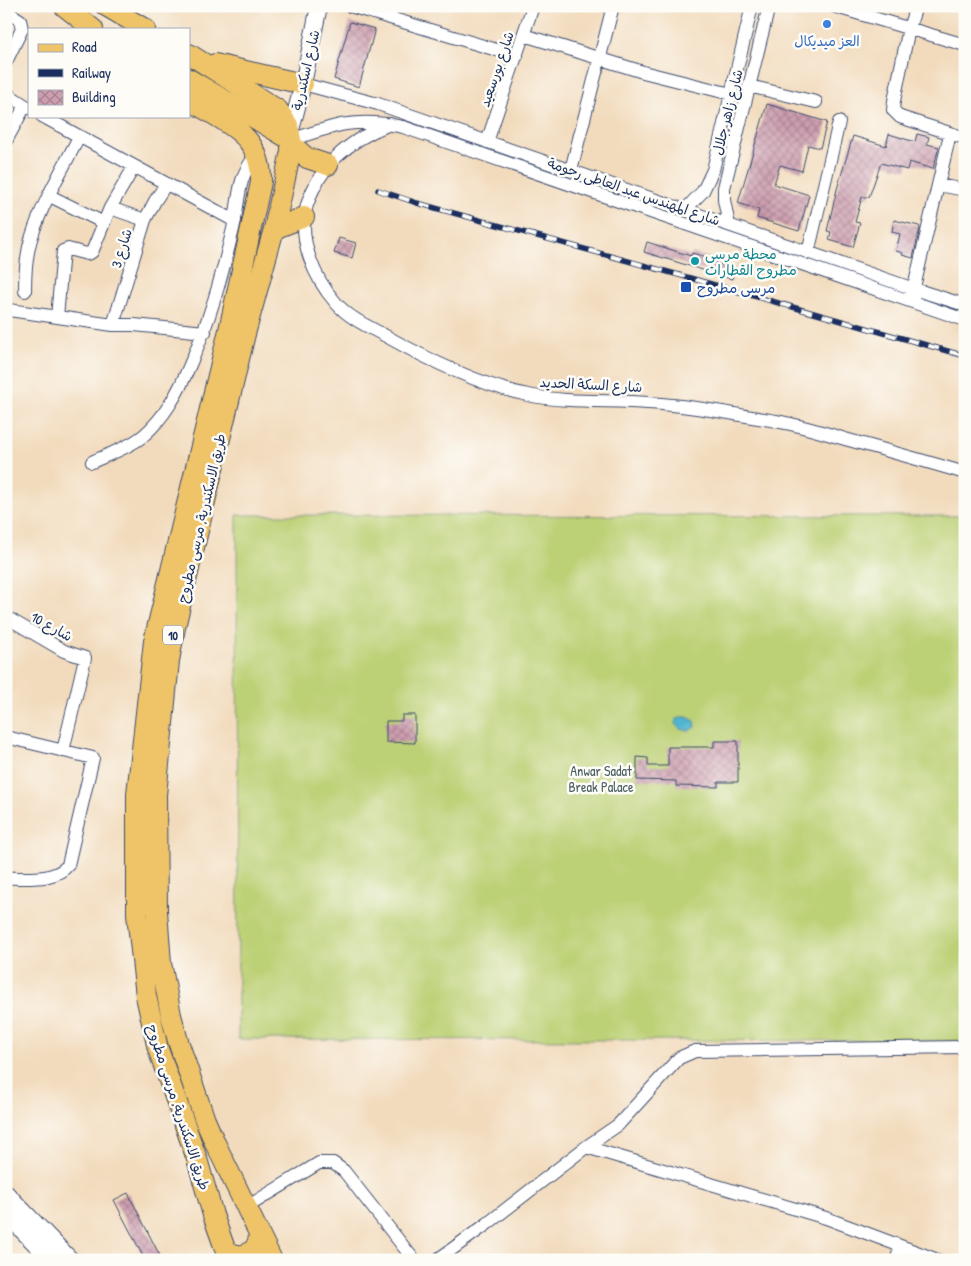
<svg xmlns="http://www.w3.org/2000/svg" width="971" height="1266" viewBox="0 0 971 1266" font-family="'Patrick Hand','Playpen Sans Arabic',sans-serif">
  <defs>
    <pattern id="building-cross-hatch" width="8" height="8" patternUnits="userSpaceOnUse" patternTransform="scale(1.25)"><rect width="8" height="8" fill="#cd9eaf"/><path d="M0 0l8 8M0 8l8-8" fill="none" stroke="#a68192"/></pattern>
  </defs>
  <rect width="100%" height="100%" fill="#fdfcf7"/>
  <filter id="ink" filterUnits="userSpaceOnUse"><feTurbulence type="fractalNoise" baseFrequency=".02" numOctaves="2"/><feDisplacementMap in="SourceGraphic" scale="10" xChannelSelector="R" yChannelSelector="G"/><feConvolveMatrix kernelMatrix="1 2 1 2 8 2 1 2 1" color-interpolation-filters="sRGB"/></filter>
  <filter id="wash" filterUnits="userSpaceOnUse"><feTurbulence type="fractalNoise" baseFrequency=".0096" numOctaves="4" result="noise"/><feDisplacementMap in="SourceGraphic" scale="20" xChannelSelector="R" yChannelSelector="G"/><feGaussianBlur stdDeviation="1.12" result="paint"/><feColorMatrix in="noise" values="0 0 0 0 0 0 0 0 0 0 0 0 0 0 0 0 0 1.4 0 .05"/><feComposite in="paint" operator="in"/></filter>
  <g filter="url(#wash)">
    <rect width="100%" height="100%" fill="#f2dbbd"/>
    <path fill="#bcd074" stroke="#6c8069" d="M 237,515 L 965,516 L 965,1041 L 238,1039 Z"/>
    <path fill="#50b5ce" stroke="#367296" d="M 681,717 L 687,717 L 695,721 L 696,727 L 689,731 L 681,729 L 675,724 L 676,720 Z"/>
    <g id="blocks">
      <path fill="url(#building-cross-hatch)" d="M 350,22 L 375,29 L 359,87 L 334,79 Z
        M 767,104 L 827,122 L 820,148 L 808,145 L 802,171 L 780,165 L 774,184 L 809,195 L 799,231 L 757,218 L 759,210 L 738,203 Z
        M 889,134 L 915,142 L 917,134 L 929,137 L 927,144 L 939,147 L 933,169 L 909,162 L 907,170 L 881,163 L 869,197 L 862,197 L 855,222 L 860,223 L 853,247 L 829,240 L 831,232 L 827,231 L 837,189 L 853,136 L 886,146 Z
        M 894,220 L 919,226 L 920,228 L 913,258 L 902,255 L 903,253 L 896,251 L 900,234 L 892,232 Z
        M 339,238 L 356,243 L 352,258 L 334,253 Z
        M 647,242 L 691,256 L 692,253 L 717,260 L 716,263 L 735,269 L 732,279 L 644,252 Z
        M 402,715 L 415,715 L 415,743 L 386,742 L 386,721 L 402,721 Z
        M 714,741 L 738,741 L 738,782 L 718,782 L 718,787 L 676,786 L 676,781 L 637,780 L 637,757 L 648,758 L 648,766 L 668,766 L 668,747 L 714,747 Z
        M 128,1193 L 162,1260 L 145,1260 L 114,1200 Z"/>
    </g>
  </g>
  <g filter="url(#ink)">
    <use href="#blocks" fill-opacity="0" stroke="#3b496c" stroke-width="1"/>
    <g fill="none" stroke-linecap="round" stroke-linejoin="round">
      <g stroke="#3b496c" stroke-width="14">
        <path id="minor" d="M 350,6 L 517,56
          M 833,6 L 965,45
          M 916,6 L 909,28 L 894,101 L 893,110 L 900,117 L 965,138
          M 6,11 L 20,20 L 22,29 L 6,62
          M 524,35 L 643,72 L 731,94
          M 303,84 L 378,104 L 914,289 L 965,305
          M 749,86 L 816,102
          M 6,93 L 29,108
          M 42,116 L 235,221
          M 390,124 C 351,139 320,164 307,205 C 297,239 314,278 336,303 C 349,318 367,326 384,335 C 425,358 482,386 528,395 C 567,403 608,400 648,403 C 690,405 733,414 776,421 C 799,425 822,432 845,439 C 885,450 925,461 965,473
          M 291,140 C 334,125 357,117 403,127 L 965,320
          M 6,141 L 25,106
          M 487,142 L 533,6
          M 571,170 L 613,6
          M 939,185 L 965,190
          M 50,196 L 104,223
          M 110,208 L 145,220
          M 685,210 L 703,191 L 713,170 L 752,6
          M 729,225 L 724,200 L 724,188 L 769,6
          M 808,253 L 839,122
          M 25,291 C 25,272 26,254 32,236 C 42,204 63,168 79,137
          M 912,296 L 950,134
          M 9,310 L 113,325 L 134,325 L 205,332
          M 57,317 L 63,251 L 68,249 L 87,254 L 92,252 L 110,208 L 134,167
          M 113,325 L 145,220 L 155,201 L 166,184
          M 92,462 C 109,454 128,448 143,436 C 165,417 178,393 189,367 C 210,320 221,279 233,229 C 240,200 236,178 257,154
          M 6,617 L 64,651 L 85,658 L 63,751
          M 6,737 L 93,758 L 68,865 C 54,882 26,877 6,878
          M 586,1147 L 826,1218 L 938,1260
          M 247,1207 L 319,1163 L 333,1163 L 344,1171 L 414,1260
          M 437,1260 L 487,1224 L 586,1147 L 618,1125 L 679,1058 L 695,1051 L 965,1047
          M 897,1260 L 900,1246"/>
      </g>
      <g stroke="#3b496c" stroke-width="18">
        <path id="tertiary" d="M 290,134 L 303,84 L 319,6
          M 6,1193 L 71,1260
          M 6,1214 L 51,1260"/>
      </g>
      <g stroke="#3b496c" stroke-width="22">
        <path id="primary" d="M 64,6 L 93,29
          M 106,6 L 145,29
          M 189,54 L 278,110 L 288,125 L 291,140 L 291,151 L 274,229 L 245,334 L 175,627 L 169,661 L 156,795 L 157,911 L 161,963 L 171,1015 L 178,1041 L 205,1120 L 216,1145 L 272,1260
          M 215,64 L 303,84
          M 189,79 L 291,140
          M 189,99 C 223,123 262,132 261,182 L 229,330 L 154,641 L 137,794 L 137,914 L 146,996 L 158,1049 L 197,1159 L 213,1215 L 229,1260
          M 291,144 L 307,158 L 328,165
          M 274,229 L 304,217
          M 225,1249 C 241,1262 259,1253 259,1233"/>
      </g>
      <use href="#minor" stroke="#fff" stroke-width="12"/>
      <use href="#tertiary" stroke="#fff" stroke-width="16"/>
      <use href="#primary" stroke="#efc469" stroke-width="20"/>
      <g stroke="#1b2f5e" stroke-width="5.5">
        <path id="rail" d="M 378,190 L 417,203 L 690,278 L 965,356"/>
      </g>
      <use href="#rail" stroke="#fdfcf7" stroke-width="4" stroke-dasharray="11" stroke-linecap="butt"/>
    </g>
  </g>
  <circle fill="#3f7fe0" stroke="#fdfcf7" stroke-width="2" cx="827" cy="24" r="5"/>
  <circle fill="#0f9aa8" stroke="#fdfcf7" stroke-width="2" cx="695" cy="261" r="5"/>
  <rect fill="#1a4fb4" stroke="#fdfcf7" stroke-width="2" x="680" y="281" width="12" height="12" rx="2.5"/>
  <g text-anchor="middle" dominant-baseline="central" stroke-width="5" stroke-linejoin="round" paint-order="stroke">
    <rect fill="#fdfcf7" stroke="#5f6c8c" stroke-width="1" x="163" y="625.5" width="20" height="19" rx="4"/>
    <g font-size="12" font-weight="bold" fill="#1b2f5e">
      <text x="173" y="635">10</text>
    </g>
    <g font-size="14" fill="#366cbe" stroke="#fdfcf7">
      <text x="827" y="40">العز ميديكال</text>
    </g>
    <g font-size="14" fill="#1b2f5e" stroke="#fdfcf7">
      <text transform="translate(496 69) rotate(-71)">شارع بورسعيد</text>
      <text transform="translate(305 70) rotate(-77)">شارع اسكندرية</text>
      <text transform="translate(727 112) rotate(-76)">شارع زاهر جلال</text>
      <text transform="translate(634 191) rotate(19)">شارع المهندس عبد العاطى رحومة</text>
      <text transform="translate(121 248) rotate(-73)">شارع 3</text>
      <text transform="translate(591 384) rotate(3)">شارع السكة الحديد</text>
      <text transform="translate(201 518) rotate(-77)">طريق الاسكندرية, مرسى مطروح</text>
      <text transform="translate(52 626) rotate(29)">شارع 10</text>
      <text transform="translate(179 1107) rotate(72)">طريق الاسكندرية, مرسى مطروح</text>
    </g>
    <g font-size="14" fill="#0d838f" stroke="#fdfcf7" text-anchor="start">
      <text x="705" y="253">محطة مرسى<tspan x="705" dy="16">مطروح القطارات</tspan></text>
    </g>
    <g font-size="14" fill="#164399" stroke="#fdfcf7" text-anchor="start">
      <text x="697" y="287">مرسى مطروح</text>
    </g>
    <g font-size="14" fill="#4b5f65" stroke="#fdfcf7">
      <text x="601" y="770">Anwar Sadat<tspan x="601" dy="16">Break Palace</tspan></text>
    </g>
  </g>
  <rect width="971" height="1266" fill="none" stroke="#fdfcf7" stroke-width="25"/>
  <rect x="28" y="28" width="162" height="90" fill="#fdfcf7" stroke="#a3aaba"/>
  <rect x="38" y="44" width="25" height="8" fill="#efc469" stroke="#a3aaba"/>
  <text x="72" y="52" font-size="15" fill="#1b2f5e">Road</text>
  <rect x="38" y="69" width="25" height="8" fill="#1b2f5e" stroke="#a3aaba"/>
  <text x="72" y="78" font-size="15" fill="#1b2f5e">Railway</text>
  <rect x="38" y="90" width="25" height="15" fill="url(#building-cross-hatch)" stroke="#a3aaba"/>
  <text x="72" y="102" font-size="15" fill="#1b2f5e">Building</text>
</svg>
